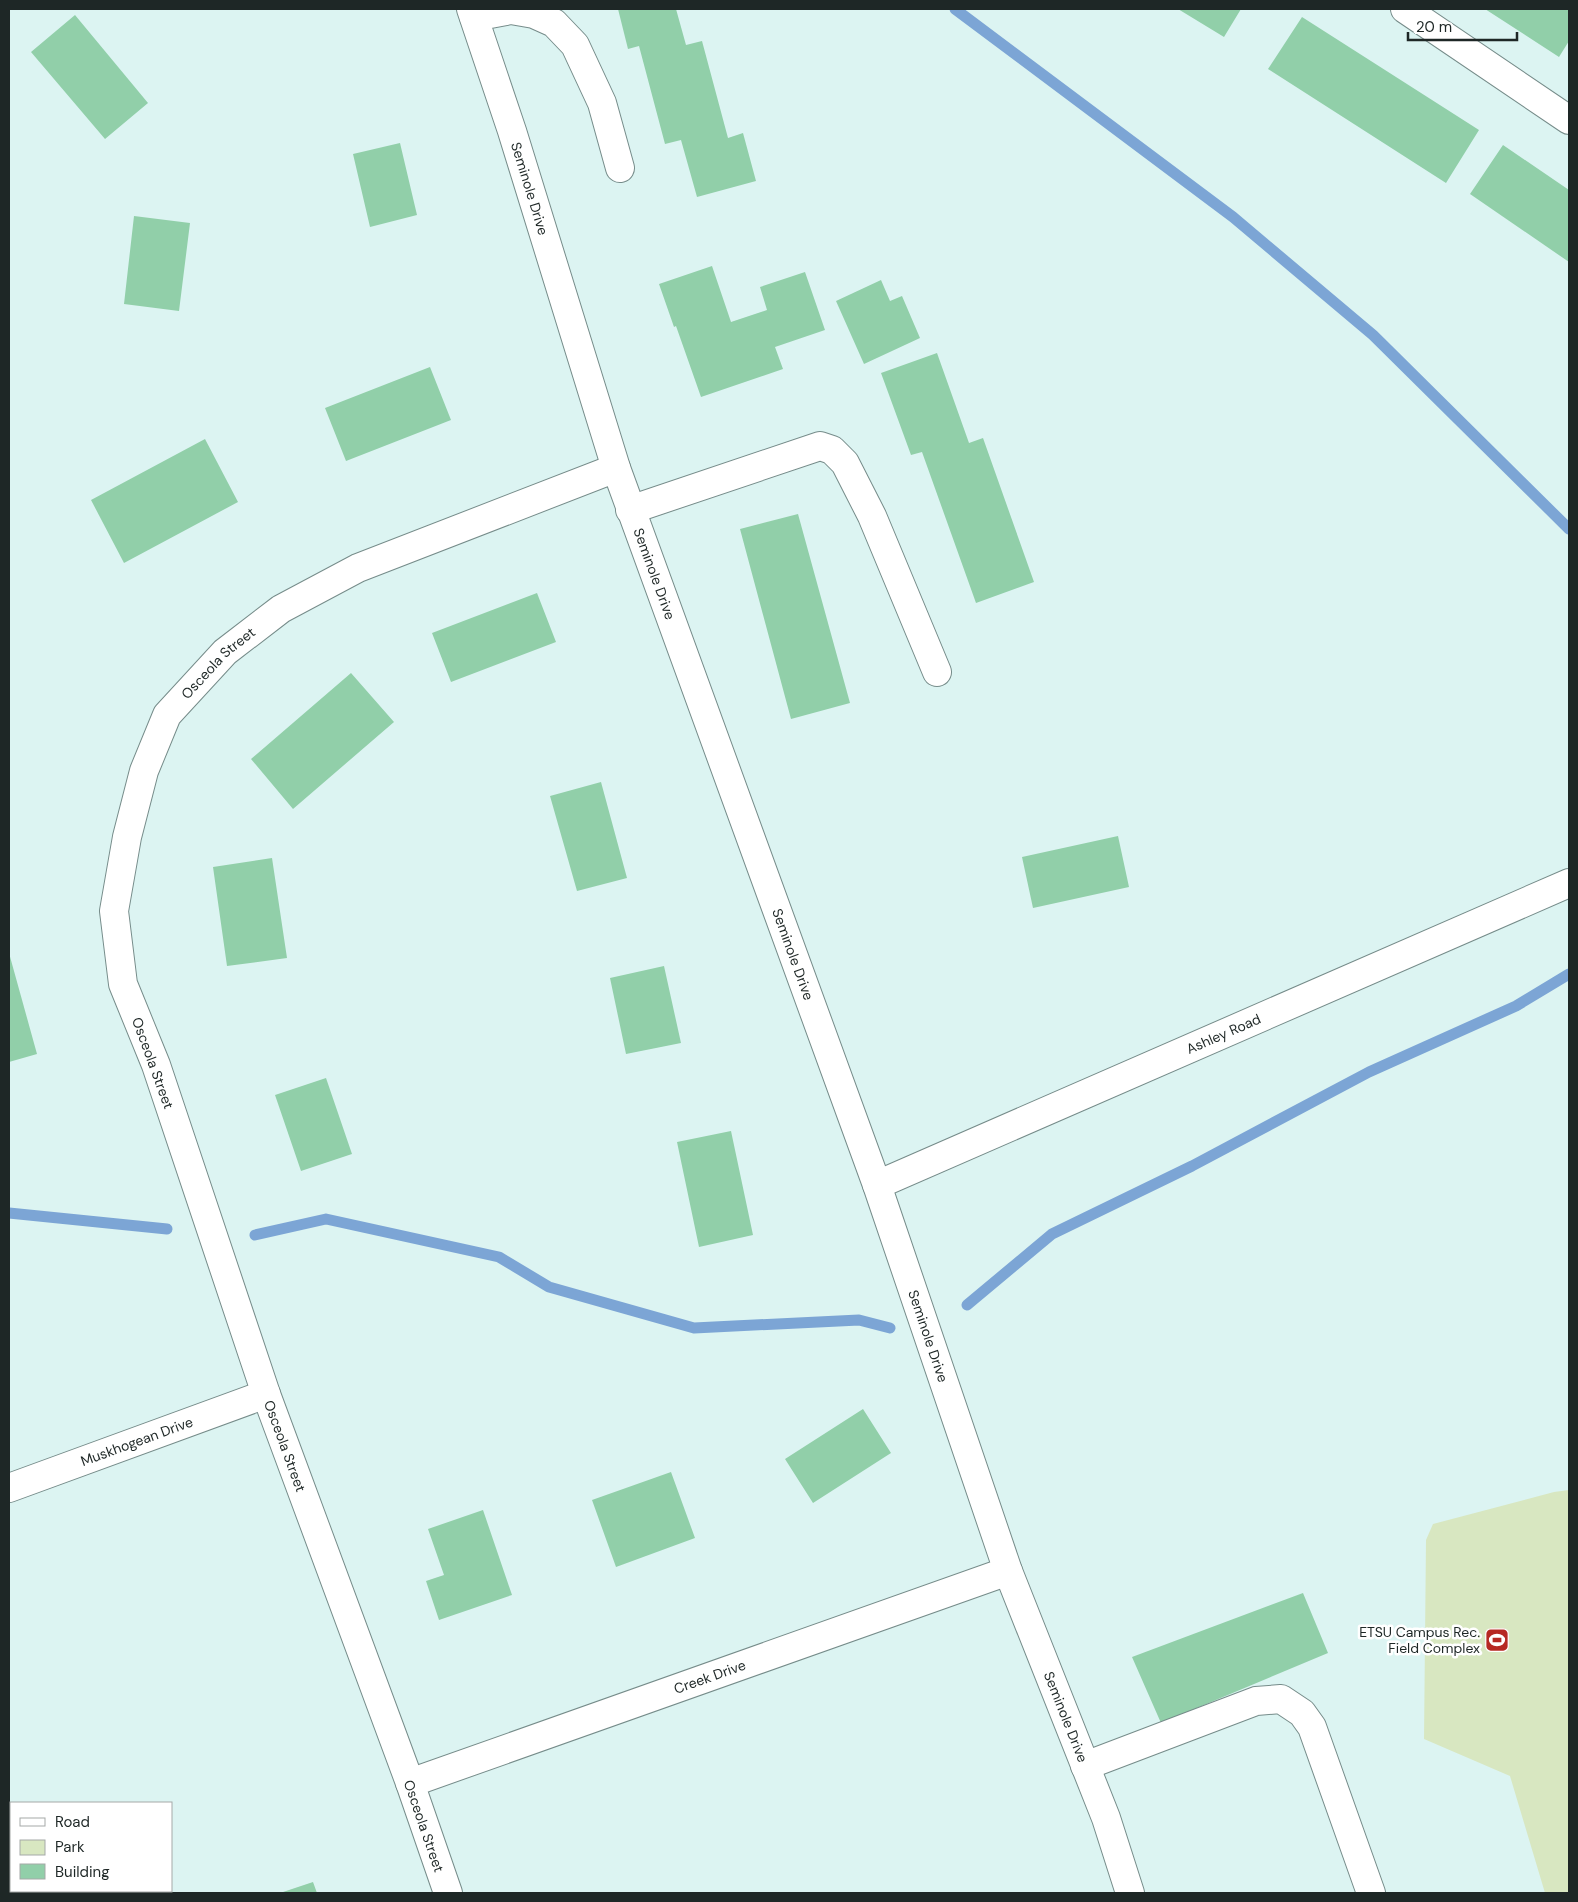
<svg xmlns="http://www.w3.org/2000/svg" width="1578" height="1902" viewBox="0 0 1578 1902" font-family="'DM Sans',sans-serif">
  <rect width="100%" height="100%" fill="#dcf4f2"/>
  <path fill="#d8e7c1" d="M 1569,1490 L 1569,1893 L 1545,1893 L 1510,1776 L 1424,1739 L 1426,1540 L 1433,1524 L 1554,1492 Z"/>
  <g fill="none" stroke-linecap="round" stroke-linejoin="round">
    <path stroke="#7ca5d5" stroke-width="11" d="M 955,9 L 1233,217 L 1373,335 L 1569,529
      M 9,1213 L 167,1229
      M 255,1235 L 326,1219 L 499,1257 L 549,1287 L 694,1328 L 859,1320 L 890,1328
      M 967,1305 L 1052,1234 L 1192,1166 L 1369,1072 L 1516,1006 L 1569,974"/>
  </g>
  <path fill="#91cfa9" d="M 618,9 L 676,9 L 686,45 L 702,41 L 728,138 L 743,133 L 756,181 L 697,197 L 681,140 L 665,144 L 639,46 L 628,49 Z
    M 1178,9 L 1241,9 L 1224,37 Z
    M 1485,9 L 1569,9 L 1569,41 L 1559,57 Z
    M 75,15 L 148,103 L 105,139 L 31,52 Z
    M 1302,17 L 1479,130 L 1446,183 L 1268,69 Z
    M 400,143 L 417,215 L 370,227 L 353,154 Z
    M 1503,145 L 1569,190 L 1569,262 L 1470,194 Z
    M 134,216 L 190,223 L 179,311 L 124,304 Z
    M 712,266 L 731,322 L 767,310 L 760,287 L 805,272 L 825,330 L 775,347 L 783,369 L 701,397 L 676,326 L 674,327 L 659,284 Z
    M 881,280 L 890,301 L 902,296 L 920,338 L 864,364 L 836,301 Z
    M 937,353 L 969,443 L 983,438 L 1034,582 L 976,603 L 922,452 L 911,455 L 881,373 Z
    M 430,367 L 451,420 L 346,461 L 325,408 Z
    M 205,439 L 238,502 L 124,563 L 91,500 Z
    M 798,514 L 850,703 L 791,719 L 740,529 Z
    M 537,593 L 556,642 L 451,682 L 432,633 Z
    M 351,673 L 394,722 L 293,809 L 251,759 Z
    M 601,782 L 627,878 L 577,891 L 550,796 Z
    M 1118,836 L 1129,887 L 1033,908 L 1022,857 Z
    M 272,858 L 287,958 L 227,966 L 213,867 Z
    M 9,953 L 37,1054 L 9,1062 Z
    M 664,966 L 681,1043 L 626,1054 L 610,978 Z
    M 326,1078 L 352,1154 L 301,1171 L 275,1095 Z
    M 731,1131 L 753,1235 L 699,1247 L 677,1142 Z
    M 863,1409 L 891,1453 L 813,1503 L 785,1459 Z
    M 671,1472 L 695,1538 L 616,1567 L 592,1500 Z
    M 483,1510 L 512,1595 L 439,1620 L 426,1581 L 444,1575 L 428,1529 Z
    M 1303,1593 L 1328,1653 L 1161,1723 L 1132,1657 Z
    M 313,1882 L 317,1893 L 280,1893 Z"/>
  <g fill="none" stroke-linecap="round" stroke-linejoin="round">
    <g stroke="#768c8a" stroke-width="30">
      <g id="minor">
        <path id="s1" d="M 471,9 L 512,131 L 616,468 L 877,1185 L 1008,1571 L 1106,1818 L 1130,1893"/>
        <path d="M 1405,9 L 1569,120"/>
        <path d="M 474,17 L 511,10 L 534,14 L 554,23 L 575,45 L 602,103 L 620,168"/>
        <path d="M 630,510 L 820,446 L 832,450 L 845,463 L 872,516 L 937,672"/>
        <path id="s2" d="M 877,1185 L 1569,883"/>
        <path id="s3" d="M 9,1488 L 266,1394"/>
        <path d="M 1085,1766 L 1256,1701 L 1281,1699 L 1302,1713 L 1312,1727 L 1371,1893"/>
        <path id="s4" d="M 410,1783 L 1008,1571"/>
        <path id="s5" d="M 448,1893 L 410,1783 L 266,1394 L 156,1065 L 123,984 L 114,911 L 127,837 L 144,771 L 167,715 L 225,652 L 281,609 L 358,568 L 616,468"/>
      </g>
    </g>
    <use href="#minor" stroke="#fff" stroke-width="28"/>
  </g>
  <defs>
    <g id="stadium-square" transform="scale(1.25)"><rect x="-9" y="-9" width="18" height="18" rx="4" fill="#b62822" stroke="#fff"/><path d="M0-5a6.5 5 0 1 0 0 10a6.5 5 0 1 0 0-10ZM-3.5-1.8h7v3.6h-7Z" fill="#fff"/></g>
  </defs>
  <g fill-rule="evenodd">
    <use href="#stadium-square" x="1497" y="1640"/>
  </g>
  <g text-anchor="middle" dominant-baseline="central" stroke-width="5" stroke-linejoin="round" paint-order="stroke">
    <g font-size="14" fill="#1e2726" stroke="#fff">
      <text stroke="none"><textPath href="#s1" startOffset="189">Seminole Drive</textPath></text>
      <text stroke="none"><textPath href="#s1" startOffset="594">Seminole Drive</textPath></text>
      <text stroke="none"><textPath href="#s5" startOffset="1316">Osceola Street</textPath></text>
      <text stroke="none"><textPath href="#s1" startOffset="999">Seminole Drive</textPath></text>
      <text stroke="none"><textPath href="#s2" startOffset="378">Ashley Road</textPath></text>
      <text transform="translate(153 1063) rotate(70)">Osceola Street</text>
      <text stroke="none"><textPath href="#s1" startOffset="1404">Seminole Drive</textPath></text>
      <text stroke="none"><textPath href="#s3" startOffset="136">Muskhogean Drive</textPath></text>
      <text transform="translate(285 1446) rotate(70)">Osceola Street</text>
      <text stroke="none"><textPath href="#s4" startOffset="318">Creek Drive</textPath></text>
      <text stroke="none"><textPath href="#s1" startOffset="1809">Seminole Drive</textPath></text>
      <text transform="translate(424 1826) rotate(71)">Osceola Street</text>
    </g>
    <g font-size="14" fill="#1e2726" stroke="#fff" text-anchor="end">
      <text x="1480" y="1632">ETSU Campus Rec.<tspan x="1480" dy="16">Field Complex</tspan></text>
    </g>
  </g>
  <rect width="1578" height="1902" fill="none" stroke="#1e2726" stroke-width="20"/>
  <rect x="10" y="1802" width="162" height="90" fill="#ffffff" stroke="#a5a9a8"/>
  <rect x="20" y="1818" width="25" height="8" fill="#ffffff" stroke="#a5a9a8"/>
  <text x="55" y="1827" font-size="15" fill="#1e2726">Road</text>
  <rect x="20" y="1840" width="25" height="15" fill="#d8e7c1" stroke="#a5a9a8"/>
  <text x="55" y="1852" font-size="15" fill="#1e2726">Park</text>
  <rect x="20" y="1864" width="25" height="15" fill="#91cfa9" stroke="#a5a9a8"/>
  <text x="55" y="1877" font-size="15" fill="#1e2726">Building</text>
  <path d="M1408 32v8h109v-8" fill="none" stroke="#1e2726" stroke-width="2.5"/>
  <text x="1416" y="32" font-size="15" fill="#1e2726" stroke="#ffffff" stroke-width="4" paint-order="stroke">20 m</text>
</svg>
